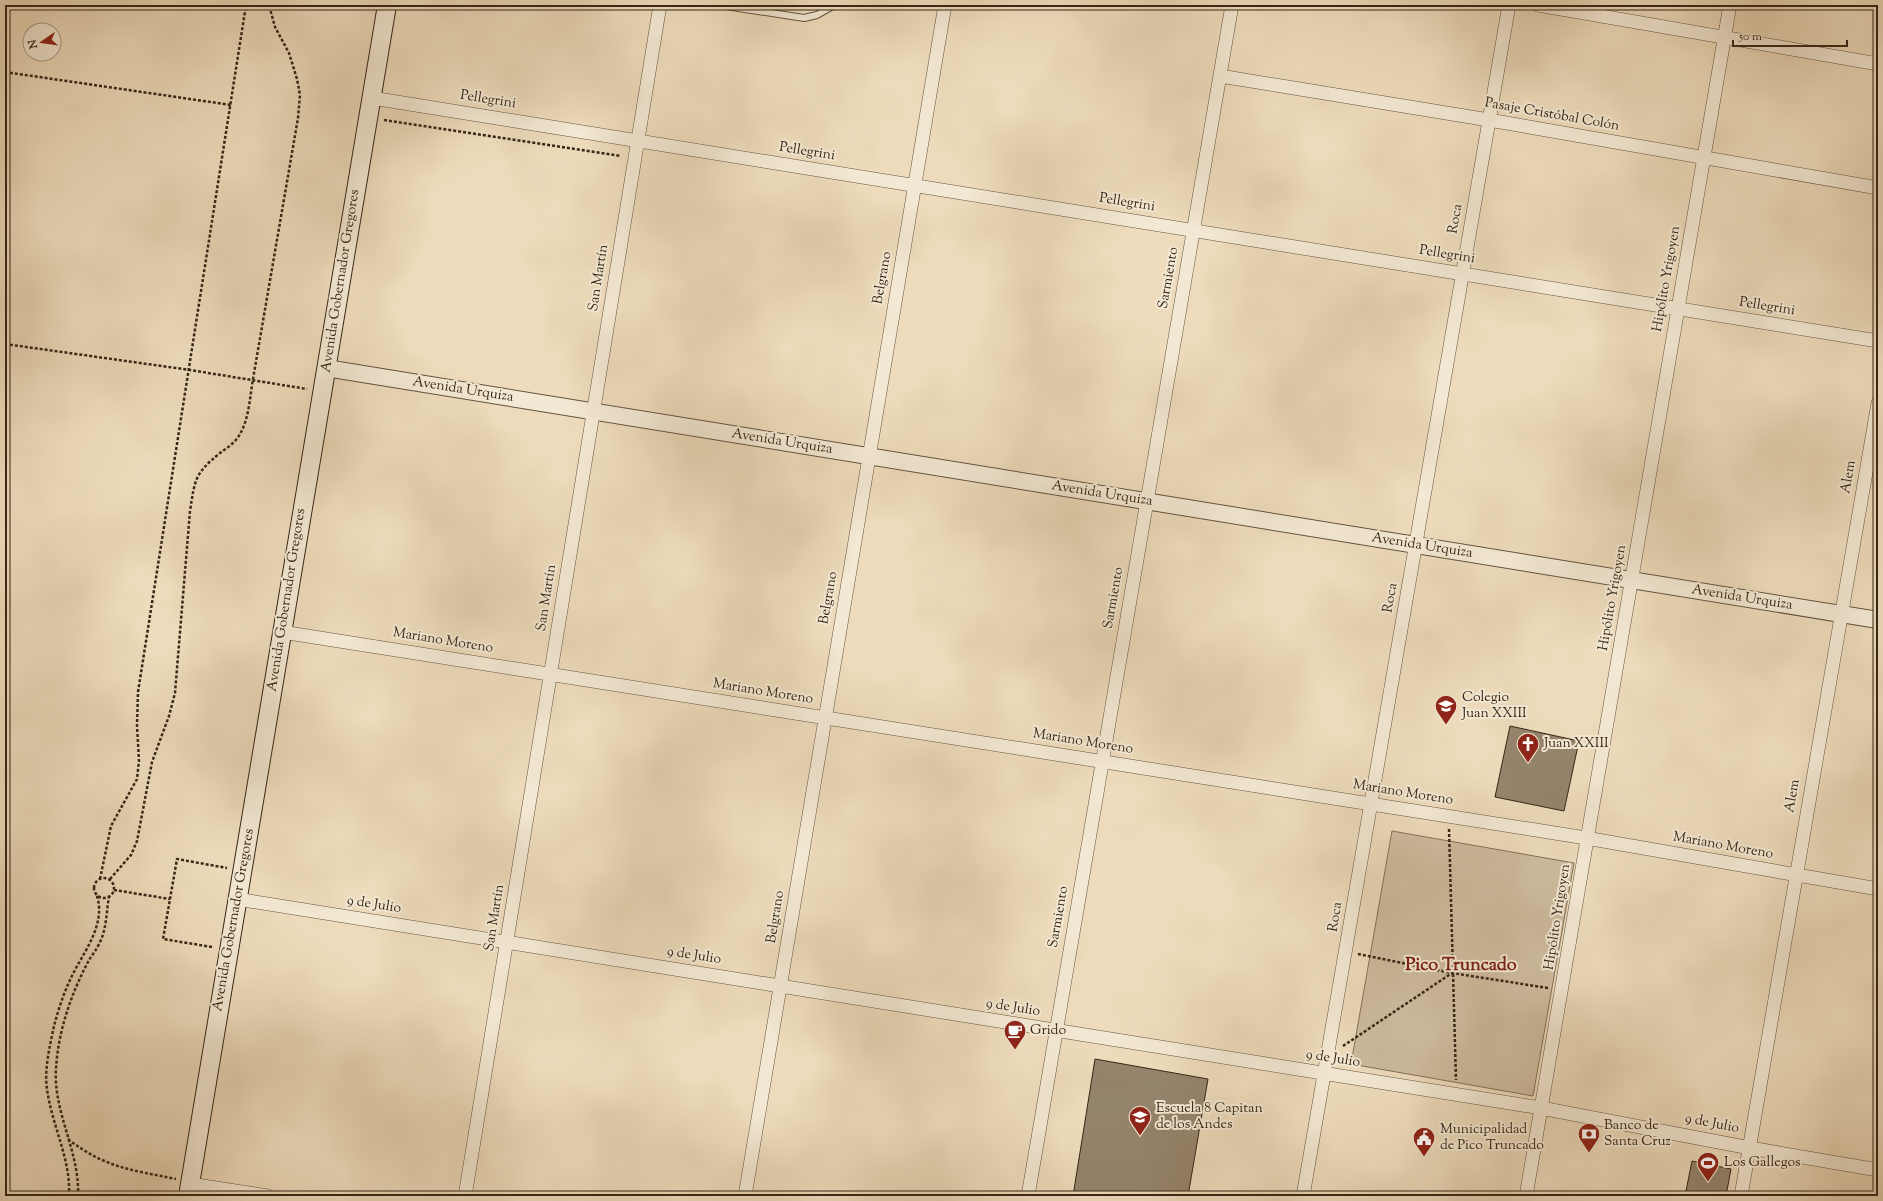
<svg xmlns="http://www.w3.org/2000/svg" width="1883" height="1201" viewBox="0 0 1883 1201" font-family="'Sorts Mill Goudy',serif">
  <rect width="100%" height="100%" fill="#eddbbb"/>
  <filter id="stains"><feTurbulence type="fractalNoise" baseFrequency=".005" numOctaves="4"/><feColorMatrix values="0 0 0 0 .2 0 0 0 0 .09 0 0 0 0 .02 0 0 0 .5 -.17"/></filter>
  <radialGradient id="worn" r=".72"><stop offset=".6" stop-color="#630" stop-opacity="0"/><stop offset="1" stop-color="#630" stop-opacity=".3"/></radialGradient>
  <path fill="#cebc9f" stroke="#82715a" d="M 1392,831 L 1574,863 L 1533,1096 L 1351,1064 Z"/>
  <path fill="#95846c" stroke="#362616" d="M 1510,726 L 1579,741 L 1564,811 L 1495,797 Z
    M 1095,1059 L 1208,1079 L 1188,1196 L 1073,1196 Z
    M 1692,1161 L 1731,1169 L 1726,1196 L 1685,1196 Z"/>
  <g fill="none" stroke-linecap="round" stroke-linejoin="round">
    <g stroke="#64533f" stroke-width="8">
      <path id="service" d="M 719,5 L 804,18 L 817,15 L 831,7 L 832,5"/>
    </g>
    <g stroke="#64533f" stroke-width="14">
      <path id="minor" d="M 1538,5 L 1878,64
        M 1220,76 L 1489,120 L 1878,188
        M 372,98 L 1878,341
        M 282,632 L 1586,838 L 1878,889
        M 237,899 L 1541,1108 L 1750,1148 L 1878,1170
        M 190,1184 L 268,1196
        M 465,1196 L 660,5
        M 745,1196 L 945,5
        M 1028,1196 L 1232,5
        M 1303,1196 L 1509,5
        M 1526,1196 L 1730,5
        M 1741,1196 L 1878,403"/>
    </g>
    <g stroke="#64533f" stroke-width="18">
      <path id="tertiary" d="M 326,368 L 1878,620"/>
    </g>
    <g stroke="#362616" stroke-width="20">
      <path id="secondary" d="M 188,1196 L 387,5"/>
    </g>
    <path stroke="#362616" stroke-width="2.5" stroke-dasharray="3 2" stroke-linecap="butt" d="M 5,72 L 231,105
      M 384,120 L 621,156
      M 5,344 L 190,370 L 307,389
      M 1449,829 L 1456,1080
      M94 888a10 10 0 1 1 20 0a10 10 0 1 1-20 0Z
      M 100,879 L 111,826 L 137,779 L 139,761 L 137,726 L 138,692 L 246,5
      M 110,879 L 131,855 L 137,841 L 152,762 L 169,716 L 175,693 L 190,511 C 195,480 194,474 220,453 C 227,448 236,442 240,434 C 249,419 250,396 253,379 L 298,118 L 300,95 L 297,79 L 289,53 L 275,27 L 269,5
      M 114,890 L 170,899
      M 212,947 L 163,939 L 177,859 L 227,868
      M 1358,954 L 1452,973 L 1548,988
      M 1343,1046 L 1452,973
      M 68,1139 C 105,1168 132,1170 176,1179
      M 69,1196 C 71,1159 52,1126 47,1089 C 44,1070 50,1045 54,1026 C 58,1011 63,995 70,980 C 82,953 108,925 96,893
      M 78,1196 C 80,1152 53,1112 56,1069 C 58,1032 71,994 88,962 C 91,956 96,951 99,944 C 107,929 106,913 109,897"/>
    <use href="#service" stroke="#f3e8d3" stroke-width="6"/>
    <use href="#minor" stroke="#f3e8d3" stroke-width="13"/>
    <use href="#tertiary" stroke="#f3e8d3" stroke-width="16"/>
    <use href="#secondary" stroke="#f3e8d3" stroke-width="18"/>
  </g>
  <defs>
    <g id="school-pin" transform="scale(1.15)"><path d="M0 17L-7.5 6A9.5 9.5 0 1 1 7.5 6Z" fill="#8f2418" stroke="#f3e8d3"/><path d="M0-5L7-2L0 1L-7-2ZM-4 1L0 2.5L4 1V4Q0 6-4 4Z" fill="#fff"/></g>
    <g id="church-pin" transform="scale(1.15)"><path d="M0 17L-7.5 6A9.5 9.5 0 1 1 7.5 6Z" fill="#8f2418" stroke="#f3e8d3"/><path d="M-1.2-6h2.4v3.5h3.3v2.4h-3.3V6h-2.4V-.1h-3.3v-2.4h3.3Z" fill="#fff"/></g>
    <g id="cafe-pin" transform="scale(1.15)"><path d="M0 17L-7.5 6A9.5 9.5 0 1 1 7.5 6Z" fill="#8f2418" stroke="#f3e8d3"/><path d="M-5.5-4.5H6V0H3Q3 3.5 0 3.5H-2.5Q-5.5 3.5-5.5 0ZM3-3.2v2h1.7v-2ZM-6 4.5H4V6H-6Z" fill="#fff"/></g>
    <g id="bank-pin" transform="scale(1.15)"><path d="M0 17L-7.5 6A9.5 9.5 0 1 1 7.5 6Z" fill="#8f2418" stroke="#f3e8d3"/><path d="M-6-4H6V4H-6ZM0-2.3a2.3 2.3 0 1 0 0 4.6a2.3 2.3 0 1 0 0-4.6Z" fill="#fff"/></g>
    <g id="civic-pin" transform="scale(1.15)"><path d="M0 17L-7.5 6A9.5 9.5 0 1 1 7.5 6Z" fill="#8f2418" stroke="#f3e8d3"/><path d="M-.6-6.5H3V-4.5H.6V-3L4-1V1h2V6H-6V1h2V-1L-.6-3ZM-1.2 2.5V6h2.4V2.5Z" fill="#fff"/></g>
    <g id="stadium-pin" transform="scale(1.15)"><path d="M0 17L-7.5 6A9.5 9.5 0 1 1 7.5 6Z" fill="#8f2418" stroke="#f3e8d3"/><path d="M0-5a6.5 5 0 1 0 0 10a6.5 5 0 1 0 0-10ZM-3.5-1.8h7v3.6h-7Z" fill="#fff"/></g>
  </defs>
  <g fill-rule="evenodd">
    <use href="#school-pin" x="1446" y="706"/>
    <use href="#church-pin" x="1528" y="744"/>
    <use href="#cafe-pin" x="1015" y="1031"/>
    <use href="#school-pin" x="1140" y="1117"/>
    <use href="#bank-pin" x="1589" y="1134"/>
    <use href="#civic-pin" x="1424" y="1138"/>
    <use href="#stadium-pin" x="1708" y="1163"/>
  </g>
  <g text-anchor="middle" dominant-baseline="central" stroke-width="4" stroke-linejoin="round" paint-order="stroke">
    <g font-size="14" fill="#362616" stroke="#f3e8d3">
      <text transform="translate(488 100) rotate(9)">Pellegrini</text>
      <text transform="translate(1552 115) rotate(10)">Pasaje Cristóbal Colón</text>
      <text transform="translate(807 152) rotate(9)">Pellegrini</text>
      <text transform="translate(1127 203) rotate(9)">Pellegrini</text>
      <text transform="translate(1456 219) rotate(-80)">Roca</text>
      <text transform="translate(1447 255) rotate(9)">Pellegrini</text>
      <text transform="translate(599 278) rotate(-81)">San Martín</text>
      <text transform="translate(883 278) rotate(-80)">Belgrano</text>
      <text transform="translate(1169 278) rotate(-80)">Sarmiento</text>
      <text transform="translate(1667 279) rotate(-80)">Hipólito Yrigoyen</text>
      <text transform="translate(341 281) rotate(-81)">Avenida Gobernador Gregores</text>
      <text transform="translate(1767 307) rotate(9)">Pellegrini</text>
      <text transform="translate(463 390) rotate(9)">Avenida Urquiza</text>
      <text transform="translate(782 442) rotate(9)">Avenida Urquiza</text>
      <text transform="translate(1849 477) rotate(-80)">Alem</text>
      <text transform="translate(1102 494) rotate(9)">Avenida Urquiza</text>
      <text transform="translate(1422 546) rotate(9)">Avenida Urquiza</text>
      <text transform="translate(547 598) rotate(-81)">San Martín</text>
      <text transform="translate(829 598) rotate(-80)">Belgrano</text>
      <text transform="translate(1114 598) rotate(-80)">Sarmiento</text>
      <text transform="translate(1391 598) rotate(-80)">Roca</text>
      <text transform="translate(1613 598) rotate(-80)">Hipólito Yrigoyen</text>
      <text transform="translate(1742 598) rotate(9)">Avenida Urquiza</text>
      <text transform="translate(287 600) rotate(-81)">Avenida Gobernador Gregores</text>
      <text transform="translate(443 641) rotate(9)">Mariano Moreno</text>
      <text transform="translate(763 692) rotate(9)">Mariano Moreno</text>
      <text transform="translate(1083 742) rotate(9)">Mariano Moreno</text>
      <text transform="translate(1403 793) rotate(9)">Mariano Moreno</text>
      <text transform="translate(1793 796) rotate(-80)">Alem</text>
      <text transform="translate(1723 846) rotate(10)">Mariano Moreno</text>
      <text transform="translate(374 905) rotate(9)">9 de Julio</text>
      <text transform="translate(776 917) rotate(-81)">Belgrano</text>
      <text transform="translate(1059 917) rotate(-80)">Sarmiento</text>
      <text transform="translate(1336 917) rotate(-81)">Roca</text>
      <text transform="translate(1558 917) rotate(-81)">Hipólito Yrigoyen</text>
      <text transform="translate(495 918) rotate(-81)">San Martín</text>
      <text transform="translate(234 920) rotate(-80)">Avenida Gobernador Gregores</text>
      <text transform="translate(694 956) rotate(9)">9 de Julio</text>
      <text transform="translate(1013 1008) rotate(9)">9 de Julio</text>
      <text transform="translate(1333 1059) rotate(9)">9 de Julio</text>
      <text transform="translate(1712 1124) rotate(11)">9 de Julio</text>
    </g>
    <g font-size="14" fill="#362616" stroke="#f3e8d3" text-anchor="start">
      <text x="1462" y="698">Colegio<tspan x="1462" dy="16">Juan XXIII</tspan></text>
      <text x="1544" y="744">Juan XXIII</text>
      <text x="1030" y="1031">Grido</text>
      <text x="1156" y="1109">Escuela 8 Capitan<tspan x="1156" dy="16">de los Andes</tspan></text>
      <text x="1604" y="1126">Banco de<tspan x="1604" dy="16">Santa Cruz</tspan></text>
      <text x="1440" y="1130">Municipalidad<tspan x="1440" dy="16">de Pico Truncado</tspan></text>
      <text x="1724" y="1163">Los Gallegos</text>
    </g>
    <g font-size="18" font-weight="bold" fill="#7a1f14" stroke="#f3e8d3">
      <text x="1461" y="966">Pico Truncado</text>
    </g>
  </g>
  <rect width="1883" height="1201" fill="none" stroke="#eddbbb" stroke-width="20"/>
  <rect x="6" y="6" width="1871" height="1189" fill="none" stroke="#362616" stroke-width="2"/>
  <rect x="10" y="10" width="1863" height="1181" fill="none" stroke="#362616"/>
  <g transform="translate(42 42) rotate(257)"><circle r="19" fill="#f3e8d3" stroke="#a79a87"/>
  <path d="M0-3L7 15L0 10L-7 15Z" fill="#8f2418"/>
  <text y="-6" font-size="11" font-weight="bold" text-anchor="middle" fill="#362616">N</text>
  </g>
  <path d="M1733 40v6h114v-6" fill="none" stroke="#362616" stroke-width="2"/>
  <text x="1739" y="40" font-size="12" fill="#362616" stroke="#f3e8d3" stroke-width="3" paint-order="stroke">50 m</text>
  <rect width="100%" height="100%" filter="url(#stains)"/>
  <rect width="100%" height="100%" fill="url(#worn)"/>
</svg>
